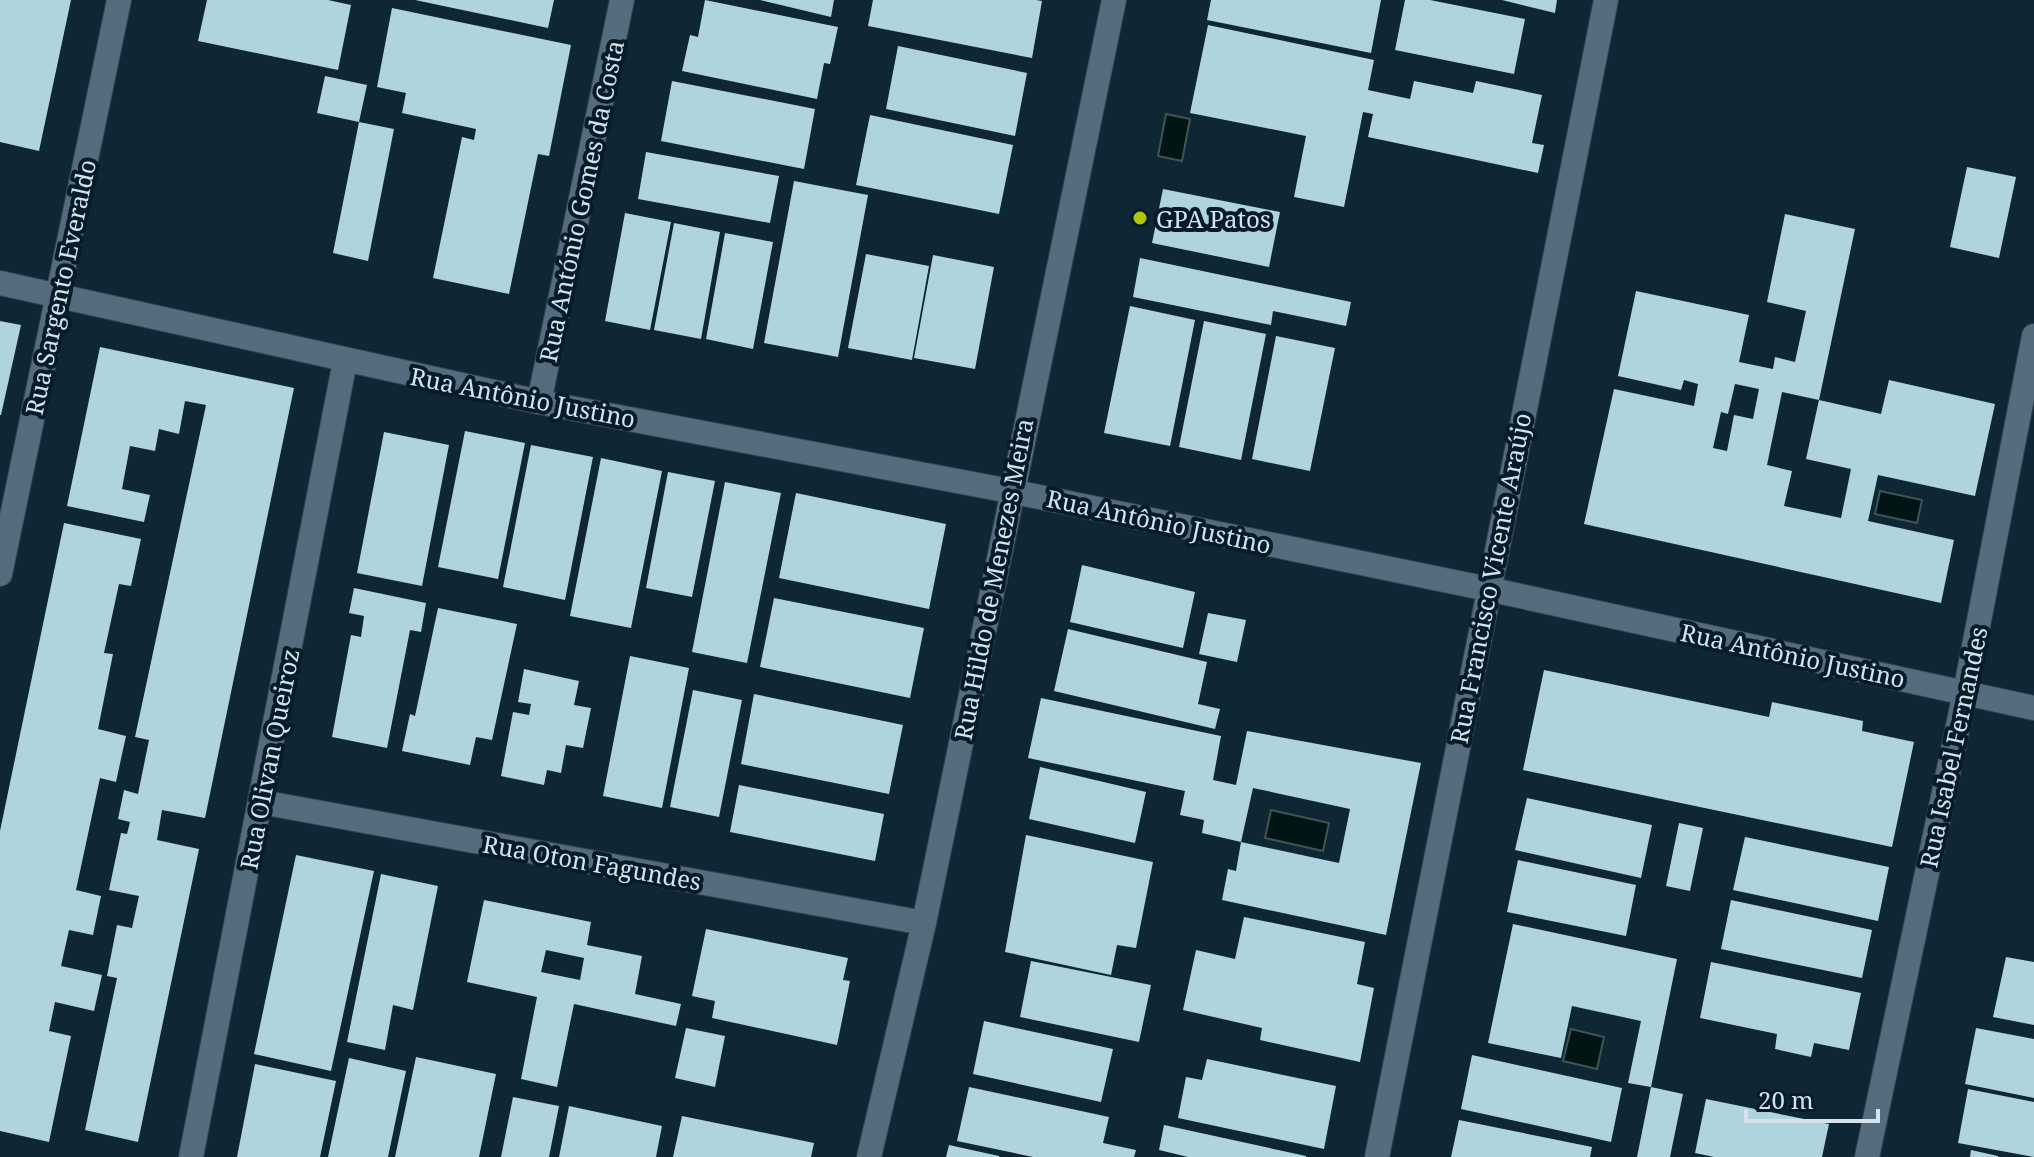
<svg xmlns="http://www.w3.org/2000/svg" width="2034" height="1157" viewBox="0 0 2034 1157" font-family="'Noto Serif',serif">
  <rect width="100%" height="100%" fill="#0f2635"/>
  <path fill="#001514" stroke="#405355" stroke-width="2" d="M 1166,114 L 1190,119 L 1182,161 L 1158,156 Z
    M 1880,491 L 1922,500 L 1917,523 L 1875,514 Z
    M 1271,810 L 1329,823 L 1323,851 L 1265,838 Z
    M 1571,1029 L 1604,1037 L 1597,1069 L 1563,1061 Z"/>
  <path fill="#b0d4dd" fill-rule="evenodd" d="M 0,0 L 71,0 L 39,151 L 0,142 Z
    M 207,0 L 328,0 L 351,5 L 338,70 L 198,41 Z
    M 415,0 L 554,0 L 548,28 Z
    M 705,0 L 838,27 L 830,64 L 824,63 L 817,99 L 682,71 L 690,35 L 698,37 Z
    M 760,0 L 834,0 L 831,17 Z
    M 873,0 L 1036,0 L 1042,1 L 1032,58 L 868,26 Z
    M 1211,0 L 1381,0 L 1371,53 L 1207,20 Z
    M 1405,0 L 1430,0 L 1525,19 L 1514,74 L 1395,50 Z
    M 1502,0 L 1557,0 L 1555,13 Z
    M 392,8 L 571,45 L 549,156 L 538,154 L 509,294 L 433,278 L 462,137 L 474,140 L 476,129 L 402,113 L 406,93 L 377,87 Z
    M 1208,25 L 1374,60 L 1368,90 L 1410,99 L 1414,81 L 1473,93 L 1476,81 L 1542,95 L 1532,143 L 1544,145 L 1538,173 L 1368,137 L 1373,114 L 1363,112 L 1344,207 L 1294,197 L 1306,136 L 1190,113 Z
    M 898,46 L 1027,73 L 1015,136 L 886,109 Z
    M 325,76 L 367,85 L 359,122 L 317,113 Z
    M 672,81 L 815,109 L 804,169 L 661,141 Z
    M 870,115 L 1013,145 L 999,214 L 856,185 Z
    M 359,122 L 394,129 L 368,261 L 333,253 Z
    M 646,152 L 779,176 L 770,223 L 638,199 Z
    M 1967,167 L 2016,177 L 1999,258 L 1950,247 Z
    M 794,181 L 868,195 L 838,357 L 764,343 Z
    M 1163,189 L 1280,212 L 1269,267 L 1152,243 Z
    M 625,213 L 671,222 L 650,330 L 605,321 Z
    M 1785,214 L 1855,229 L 1819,400 L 1782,392 L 1767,465 L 1792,471 L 1784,506 L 1841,518 L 1851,469 L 1806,459 L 1819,400 L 1881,414 L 1889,380 L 1995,404 L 1975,496 L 1878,475 L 1868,521 L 1954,540 L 1941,603 L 1584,524 L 1614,389 L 1694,406 L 1698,384 L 1684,380 L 1681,390 L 1618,376 L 1636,291 L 1749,315 L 1739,362 L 1773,369 L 1775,357 L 1795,362 L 1806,311 L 1767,302 ZM 1735,384 L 1759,389 L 1753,419 L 1734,415 L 1727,451 L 1713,448 L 1721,412 L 1728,414 Z
    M 674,223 L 720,232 L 701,339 L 654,330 Z
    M 725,233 L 773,242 L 753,349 L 706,339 Z
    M 866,254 L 929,266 L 912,360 L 848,348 Z
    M 933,255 L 994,267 L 975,369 L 914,358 Z
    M 1140,258 L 1351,302 L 1346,326 L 1273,311 L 1271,325 L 1133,297 Z
    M 1130,306 L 1195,320 L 1170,446 L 1104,433 Z
    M 0,321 L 21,325 L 1,415 L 0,415 Z
    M 1204,321 L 1266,334 L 1241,460 L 1179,447 Z
    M 1276,336 L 1335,348 L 1310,471 L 1252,459 Z
    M 100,347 L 294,388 L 205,818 L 162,810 L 157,840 L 199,849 L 138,1142 L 85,1130 L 117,978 L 107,976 L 117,925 L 132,928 L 139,896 L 109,890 L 121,833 L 127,834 L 130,822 L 118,819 L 124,790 L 138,794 L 149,740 L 135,737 L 206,405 L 185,401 L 179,434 L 159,429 L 155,451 L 130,446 L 122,489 L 150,495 L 144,522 L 67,506 Z
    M 465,431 L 525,443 L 498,579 L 438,567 Z
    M 384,432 L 449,445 L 422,586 L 357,573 Z
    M 531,445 L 593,457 L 565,600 L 503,587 Z
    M 601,458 L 662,471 L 631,628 L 570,616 Z
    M 668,472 L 715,481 L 692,597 L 646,588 Z
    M 725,482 L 781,493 L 747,663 L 692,652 Z
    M 796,493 L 946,524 L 929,609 L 779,578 Z
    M 64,523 L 141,539 L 131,586 L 119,584 L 104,653 L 113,654 L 98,729 L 126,736 L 116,782 L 100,778 L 76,890 L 101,896 L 93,935 L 69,930 L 61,966 L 102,975 L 94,1011 L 55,1002 L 49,1031 L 71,1036 L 49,1142 L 0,1131 L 0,831 Z
    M 1082,565 L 1195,592 L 1183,648 L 1070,622 Z
    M 354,588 L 426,603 L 421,632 L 410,630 L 387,748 L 332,737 L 351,635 L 361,637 L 364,616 L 349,613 Z
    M 774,598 L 924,628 L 910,698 L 760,667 Z
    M 438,608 L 517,624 L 492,740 L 476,737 L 470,765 L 402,751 L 410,714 L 415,716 Z
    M 1208,613 L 1246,620 L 1237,662 L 1199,654 Z
    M 1068,629 L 1207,662 L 1198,704 L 1220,709 L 1215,729 L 1054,691 Z
    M 630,656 L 689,668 L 662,808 L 603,796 Z
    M 524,669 L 579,681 L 574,705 L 591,708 L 583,748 L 566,745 L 561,773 L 547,770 L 544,785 L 501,776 L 513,712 L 529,715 L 531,704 L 518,702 Z
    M 1544,670 L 1769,717 L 1772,702 L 1863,721 L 1862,731 L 1914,742 L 1892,847 L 1523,770 Z
    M 693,690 L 742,700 L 719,817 L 670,807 Z
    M 754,694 L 903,725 L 889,794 L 741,764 Z
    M 1041,698 L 1221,736 L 1213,780 L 1236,785 L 1247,731 L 1421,763 L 1386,935 L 1222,900 L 1228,869 L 1236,871 L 1241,842 L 1339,863 L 1350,809 L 1253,788 L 1241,842 L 1202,833 L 1204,820 L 1180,815 L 1185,791 L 1028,758 Z
    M 1040,767 L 1146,792 L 1135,843 L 1029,819 Z
    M 739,785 L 884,814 L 875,861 L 730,832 Z
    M 1527,798 L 1652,825 L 1641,878 L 1515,850 Z
    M 1679,823 L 1703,828 L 1690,891 L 1666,886 Z
    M 1026,835 L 1153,862 L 1136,948 L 1117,945 L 1111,975 L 1005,952 Z
    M 1745,837 L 1889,867 L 1878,921 L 1733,890 Z
    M 296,855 L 374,871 L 331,1071 L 254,1054 Z
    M 1518,860 L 1636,885 L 1626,936 L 1507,912 Z
    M 381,874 L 438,886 L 413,1010 L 393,1005 L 385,1050 L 347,1042 Z
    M 484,900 L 591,922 L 587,945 L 642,956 L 635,994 L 681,1004 L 676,1026 L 574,1004 L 557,1087 L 521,1079 L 537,997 L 467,982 ZM 546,950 L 584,958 L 580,980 L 541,972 Z
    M 1731,900 L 1872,930 L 1862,978 L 1721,949 Z
    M 1244,917 L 1365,942 L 1357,984 L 1374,988 L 1360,1062 L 1260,1040 L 1262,1028 L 1183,1010 L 1196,950 L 1235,959 Z
    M 1513,924 L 1677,959 L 1651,1087 L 1628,1083 L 1641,1021 L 1572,1006 L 1561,1058 L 1488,1043 Z
    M 706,929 L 848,958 L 843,980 L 850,981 L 837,1045 L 712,1018 L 715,1001 L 692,996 Z
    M 2006,957 L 2034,962 L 2034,1025 L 1993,1017 Z
    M 1031,961 L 1151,985 L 1139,1042 L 1020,1017 Z
    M 1711,962 L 1861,993 L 1849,1050 L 1814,1043 L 1811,1057 L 1775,1049 L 1777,1034 L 1700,1018 Z
    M 984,1021 L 1113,1049 L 1101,1102 L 973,1074 Z
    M 686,1028 L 725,1036 L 715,1087 L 675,1078 Z
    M 1976,1028 L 2034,1039 L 2034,1098 L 1965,1084 Z
    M 1472,1055 L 1622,1088 L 1611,1142 L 1461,1109 Z
    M 416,1057 L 496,1074 L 479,1157 L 395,1157 Z
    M 349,1058 L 406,1071 L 388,1157 L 328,1157 Z
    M 1207,1059 L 1336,1086 L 1324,1149 L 1178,1118 L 1186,1077 L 1202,1080 Z
    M 255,1064 L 336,1081 L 320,1157 L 237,1157 Z
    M 969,1087 L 1109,1117 L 1103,1143 L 1136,1150 L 1134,1157 L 1033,1157 L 957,1141 Z
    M 1651,1087 L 1683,1094 L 1670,1157 L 1637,1157 Z
    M 1968,1089 L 2034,1102 L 2034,1157 L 1958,1143 Z
    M 513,1097 L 559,1106 L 549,1157 L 501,1157 Z
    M 1706,1099 L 1829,1124 L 1822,1157 L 1714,1157 L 1695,1153 Z
    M 569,1106 L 662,1126 L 656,1157 L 559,1157 Z
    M 682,1116 L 814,1143 L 811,1157 L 673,1157 Z
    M 1459,1120 L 1592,1147 L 1590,1157 L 1451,1157 Z
    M 1164,1125 L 1306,1156 L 1306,1157 L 1188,1157 L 1159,1150 Z
    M 949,1145 L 999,1156 L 999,1157 L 946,1157 Z
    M 1971,1150 L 1998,1156 L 1998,1157 L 1970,1157 Z"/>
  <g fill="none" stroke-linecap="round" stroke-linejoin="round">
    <g stroke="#33424e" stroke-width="26">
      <path id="minor" d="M 0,283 L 539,402 L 1010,491 L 1488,589 L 2034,708
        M 539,402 L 622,0
        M 0,574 L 119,0
        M 261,802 L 924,923
        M 191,1157 L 345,361
        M 1377,1157 L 1606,0
        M 1867,1157 L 1965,693 L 2034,336"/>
    </g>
    <g stroke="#33424e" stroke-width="26">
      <path id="tertiary" d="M 869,1157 L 924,923 L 1114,0"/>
    </g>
    <use href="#minor" stroke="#546c7d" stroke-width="24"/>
    <use href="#tertiary" stroke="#546c7d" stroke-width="24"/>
  </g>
  <circle fill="#afc507" stroke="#061c2a" stroke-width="3" cx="1140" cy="218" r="8"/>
  <g text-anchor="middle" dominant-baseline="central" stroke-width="8" stroke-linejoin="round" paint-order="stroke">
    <g font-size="24" fill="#d5e3ec" stroke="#061c2a">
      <text transform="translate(581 201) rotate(-78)">Rua António Gomes da Costa</text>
      <text transform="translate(60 287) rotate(-78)">Rua Sargento Everaldo</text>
      <text transform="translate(523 397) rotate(11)">Rua Antônio Justino</text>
      <text transform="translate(1159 521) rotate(12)">Rua Antônio Justino</text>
      <text transform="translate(1490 578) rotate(-79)">Rua Francisco Vicente Araújo</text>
      <text transform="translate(993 579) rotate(-79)">Rua Hildo de Menezes Meira</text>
      <text transform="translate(1793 655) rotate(12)">Rua Antônio Justino</text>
      <text transform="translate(1953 747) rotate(-78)">Rua Isabel Fernandes</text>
      <text transform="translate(269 759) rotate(-79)">Rua Olivan Queiroz</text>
      <text transform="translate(592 862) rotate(10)">Rua Oton Fagundes</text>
    </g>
    <g font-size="24" fill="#d5e3ec" stroke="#061c2a" text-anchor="start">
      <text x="1156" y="218">GPA Patos</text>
    </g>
  </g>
  <path d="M1746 1109v12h132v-12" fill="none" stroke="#d5e3ec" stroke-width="4"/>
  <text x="1758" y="1109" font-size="24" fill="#d5e3ec" stroke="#061c2a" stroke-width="6" paint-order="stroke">20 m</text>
</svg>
